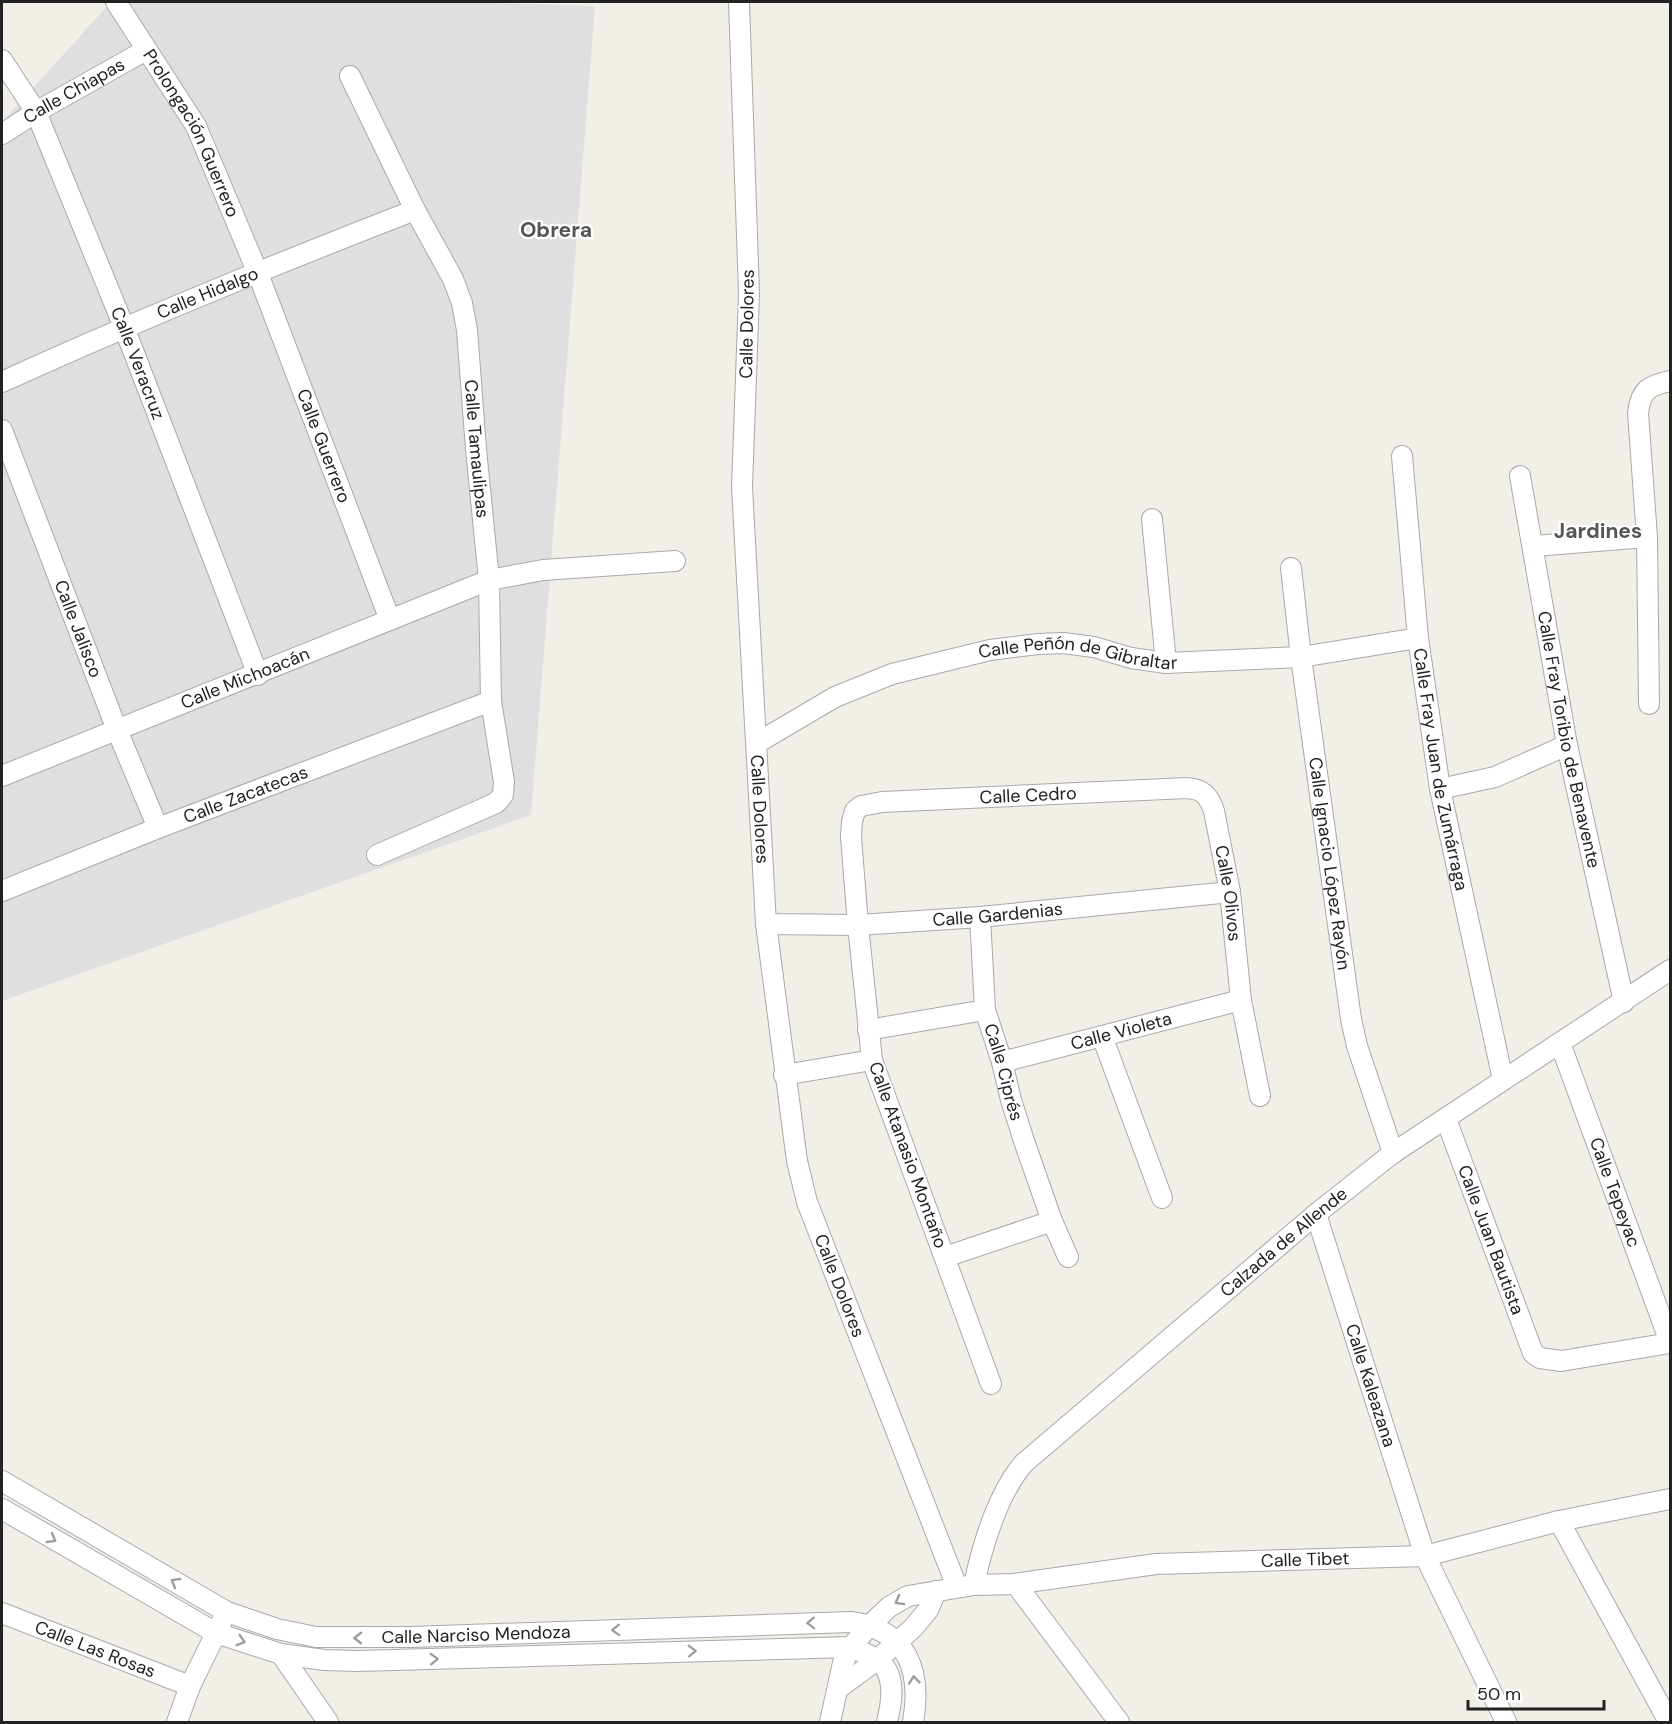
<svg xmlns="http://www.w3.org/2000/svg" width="1672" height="1724" viewBox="0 0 1672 1724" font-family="'DM Sans',sans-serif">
  <rect width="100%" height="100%" fill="#f2efe9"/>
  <path fill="#e0dfdf" d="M 111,2 L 460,2 L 595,6 L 531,815 L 2,1001 L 2,122 Z"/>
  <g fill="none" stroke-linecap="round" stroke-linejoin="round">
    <g stroke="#a9a9a9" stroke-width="22">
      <g id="minor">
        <path id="s1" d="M 116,2 L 196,126 L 257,271 L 390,620"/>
        <path id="s2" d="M 739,2 L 749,294 L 742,487 L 766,924 L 797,1161 L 807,1202 L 957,1587"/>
        <path id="s3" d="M 2,60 L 36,112 L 124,327 L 258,675"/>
        <path id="s4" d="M 350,76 L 415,210 L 453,279 L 462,303 L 467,330 L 476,449 L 489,580 L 491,701 L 504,782 L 503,795 L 496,803 L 377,855"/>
        <path id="s5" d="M 2,134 L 36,112 L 146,50"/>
        <path id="s6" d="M 2,382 C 138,320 276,264 415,210"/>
        <path id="s7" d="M 2,430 L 117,730 L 158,828"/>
        <path id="s8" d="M 1402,456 L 1418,638 L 1440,789 L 1503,1080"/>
        <path id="s9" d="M 1520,476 L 1567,745 L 1624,1002"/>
        <path d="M 1152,519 L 1166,663"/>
        <path d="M 1534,546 L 1647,537"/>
        <path id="s10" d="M 1291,568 L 1301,657 L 1351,1019 L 1357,1046 L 1393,1153"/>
        <path d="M 1649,704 L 1647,537 L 1638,413 C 1641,389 1649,386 1670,381"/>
        <path id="s11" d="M 757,743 L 835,697 L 892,674 L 990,650 L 1038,644 L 1063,643 L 1094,647 L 1131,658 L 1166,663 L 1301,657 L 1418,638"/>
        <path id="s12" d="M 2,776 L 489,580 L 543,570 L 675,561"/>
        <path d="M 1440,789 L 1495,777 L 1567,745"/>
        <path id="s13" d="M 2,891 L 158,828 L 491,701"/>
        <path id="s14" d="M 980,917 L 985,1010 L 1002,1062 L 1011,1100 L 1024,1141 L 1052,1221 L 1068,1257"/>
        <path id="s15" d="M 766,924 L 858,925 L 980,917 L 1230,892"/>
        <path d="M 868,1030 L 985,1010"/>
        <path d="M 1102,1036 L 1162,1198"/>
        <path id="s16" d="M 1560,1043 L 1670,1342"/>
        <path id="s17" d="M 1002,1062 L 1241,1000"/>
        <path d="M 784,1075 L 872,1060"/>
        <path id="s18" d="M 1446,1119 L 1533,1353 L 1540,1358 L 1561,1361 L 1670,1343"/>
        <path id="s19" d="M 1316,1214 L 1425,1556 L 1506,1722"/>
        <path d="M 945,1257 L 1052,1221"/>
        <path id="s20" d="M 991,1384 L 872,1060 L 858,925 L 851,837 L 852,821 L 855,811 L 861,806 L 882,802 L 1187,788 C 1203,789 1209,796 1214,811 L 1230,892 L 1241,1000 L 1260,1096"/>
        <path id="s21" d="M 2,1481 L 227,1612 L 277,1629 L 316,1637 L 411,1637 L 851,1622 C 908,1630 922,1671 913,1722"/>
        <path d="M 2,1509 L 216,1633 L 281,1654 L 324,1660 L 358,1661 L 851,1647 C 859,1651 869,1654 877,1660 C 897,1673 892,1702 887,1722"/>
        <path d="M 1559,1521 L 1669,1722"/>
        <path d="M 1014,1584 L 1018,1587 L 1119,1722"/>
        <path id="s22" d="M 974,1585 C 982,1546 998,1493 1024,1463 L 1316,1214 L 1393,1153 L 1670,970"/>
        <path id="s23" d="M 2,1613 L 190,1686"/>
        <path d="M 281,1654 L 328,1722"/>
        <path d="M 839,1688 L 877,1660 L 913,1628 L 928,1610 L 936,1591"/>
        <path d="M 177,1722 L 190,1686 L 222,1621"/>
        <path id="s24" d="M 830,1722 L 843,1663 L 851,1647 L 870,1625 L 889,1607 L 908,1596 L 974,1585 L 1014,1584 L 1156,1564 L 1425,1556 L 1559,1521 L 1670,1499"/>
      </g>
    </g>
    <use href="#minor" stroke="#fff" stroke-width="20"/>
  </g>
  <defs><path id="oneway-chevron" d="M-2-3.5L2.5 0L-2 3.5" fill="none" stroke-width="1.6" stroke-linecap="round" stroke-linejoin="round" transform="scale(1.5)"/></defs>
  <g stroke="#9c9c9c">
    <use href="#oneway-chevron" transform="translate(52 1539) rotate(30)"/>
    <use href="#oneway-chevron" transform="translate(175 1582) rotate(-150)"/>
    <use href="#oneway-chevron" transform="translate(899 1601) rotate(151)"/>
    <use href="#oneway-chevron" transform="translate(811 1623) rotate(178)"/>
    <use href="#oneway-chevron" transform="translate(616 1630) rotate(178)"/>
    <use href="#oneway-chevron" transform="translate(358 1638) rotate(-180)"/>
    <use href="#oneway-chevron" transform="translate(241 1641) rotate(18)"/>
    <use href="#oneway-chevron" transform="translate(692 1651) rotate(-2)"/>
    <use href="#oneway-chevron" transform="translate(434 1659) rotate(-2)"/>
    <use href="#oneway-chevron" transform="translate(914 1680) rotate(-96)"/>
  </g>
  <g text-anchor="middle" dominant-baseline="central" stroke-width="4.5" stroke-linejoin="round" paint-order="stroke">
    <g font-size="18" fill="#222" stroke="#fff">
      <text stroke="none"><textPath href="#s5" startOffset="84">Calle Chiapas</textPath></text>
      <text stroke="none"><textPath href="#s1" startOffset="152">Prolongación Guerrero</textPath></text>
      <text stroke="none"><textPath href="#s6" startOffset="224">Calle Hidalgo</textPath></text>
      <text transform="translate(747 324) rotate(-89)">Calle Dolores</text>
      <text stroke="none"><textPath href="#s3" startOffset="333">Calle Veracruz</textPath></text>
      <text stroke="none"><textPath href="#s1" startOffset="492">Calle Guerrero</textPath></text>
      <text stroke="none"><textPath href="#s4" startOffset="400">Calle Tamaulipas</textPath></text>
      <text stroke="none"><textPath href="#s7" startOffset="213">Calle Jalisco</textPath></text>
      <text stroke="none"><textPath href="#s11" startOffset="342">Calle Peñón de Gibraltar</textPath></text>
      <text stroke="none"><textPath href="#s12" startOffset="262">Calle Michoacán</textPath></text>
      <text stroke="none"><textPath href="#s9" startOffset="268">Calle Fray Toribio de Benavente</textPath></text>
      <text stroke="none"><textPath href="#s8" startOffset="316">Calle Fray Juan de Zumárraga</textPath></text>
      <text stroke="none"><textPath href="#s13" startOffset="262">Calle Zacatecas</textPath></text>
      <text stroke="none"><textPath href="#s20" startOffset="771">Calle Cedro</textPath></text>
      <text stroke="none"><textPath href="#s2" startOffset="808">Calle Dolores</textPath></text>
      <text stroke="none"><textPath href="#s10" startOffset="298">Calle Ignacio López Rayón</textPath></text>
      <text stroke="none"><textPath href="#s20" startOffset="1052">Calle Olivos</textPath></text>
      <text stroke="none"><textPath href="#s15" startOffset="232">Calle Gardenias</textPath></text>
      <text stroke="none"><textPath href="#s17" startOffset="123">Calle Violeta</textPath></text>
      <text stroke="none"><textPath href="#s14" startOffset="158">Calle Ciprés</textPath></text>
      <text transform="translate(908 1155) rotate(70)">Calle Atanasio Montaño</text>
      <text stroke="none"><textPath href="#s16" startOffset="159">Calle Tepeyac</textPath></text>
      <text stroke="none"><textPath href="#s18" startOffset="129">Calle Juan Bautista</textPath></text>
      <text stroke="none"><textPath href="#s22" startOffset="474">Calzada de Allende</textPath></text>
      <text stroke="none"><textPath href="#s2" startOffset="1294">Calle Dolores</textPath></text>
      <text stroke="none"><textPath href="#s19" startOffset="180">Calle Kaleazana</textPath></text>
      <text stroke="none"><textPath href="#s24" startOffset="555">Calle Tibet</textPath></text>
      <text stroke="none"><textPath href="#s21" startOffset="513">Calle Narciso Mendoza</textPath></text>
      <text stroke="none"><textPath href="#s23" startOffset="100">Calle Las Rosas</textPath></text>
    </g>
    <g font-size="21" font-weight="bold" fill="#555" stroke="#fff">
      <text x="556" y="230">Obrera</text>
      <text x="1598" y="531">Jardines</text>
    </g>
  </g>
  <rect width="1672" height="1724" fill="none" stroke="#222222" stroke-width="6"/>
  <path d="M1468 1700v9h136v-9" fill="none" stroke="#222222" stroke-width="3"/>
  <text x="1477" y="1700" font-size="18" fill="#222222" stroke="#ffffff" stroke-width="4.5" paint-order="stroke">50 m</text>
</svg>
